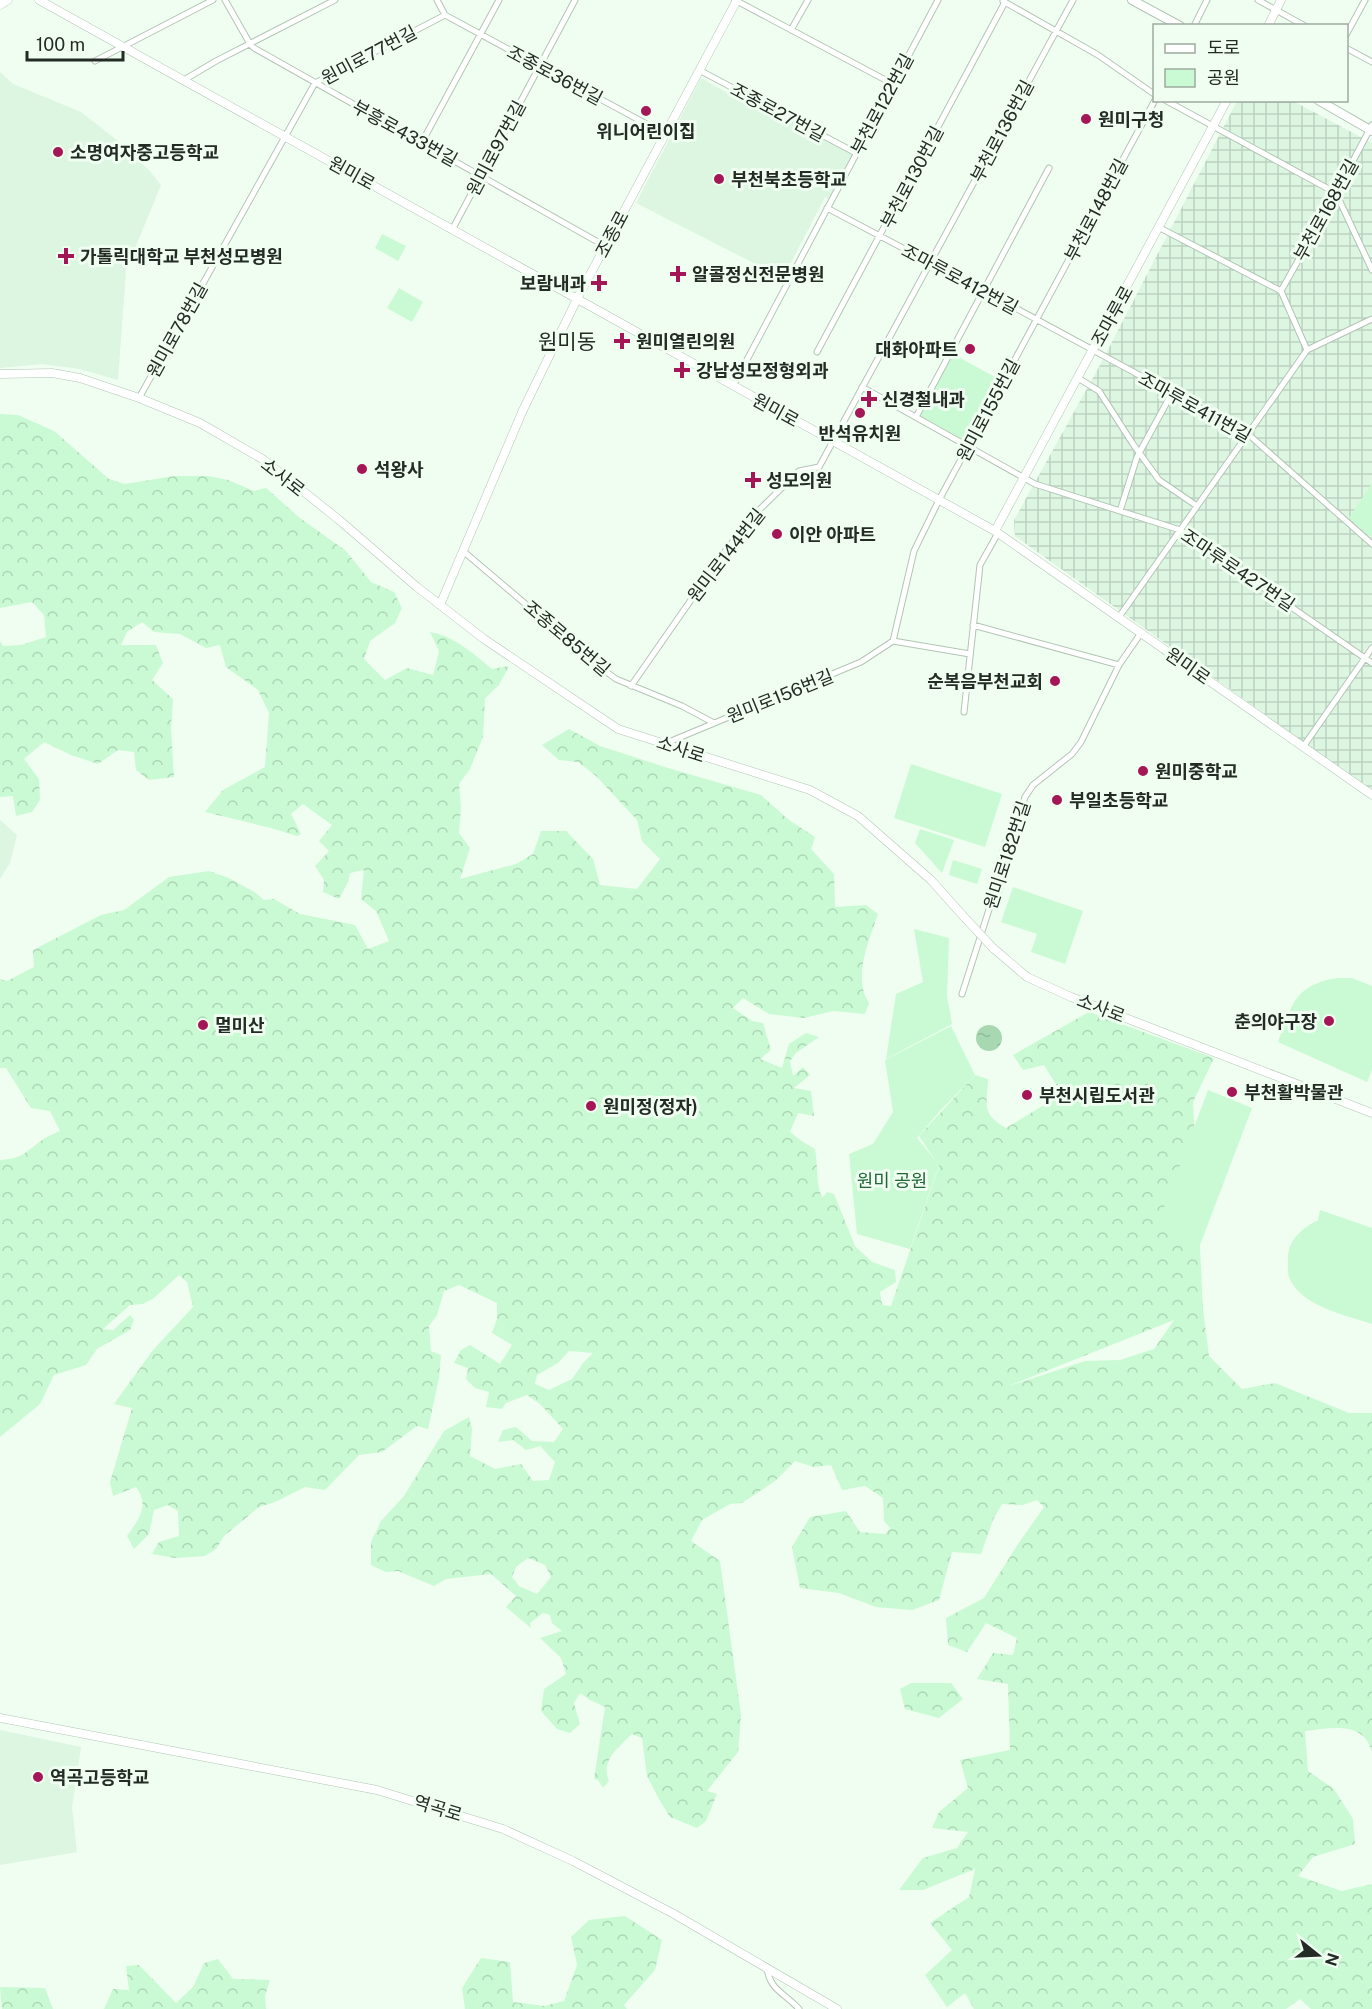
<svg xmlns="http://www.w3.org/2000/svg" width="1372" height="2009" viewBox="0 0 1372 2009" font-family="'Public Sans','Noto Sans KR',sans-serif">
  <defs>
    <pattern id="industrial-grid" width="8" height="8" patternUnits="userSpaceOnUse" patternTransform="scale(1.5)"><rect width="8" height="8" fill="#dcf6e1"/><path d="M0 4h8M4 0v8" fill="none" stroke="#bdd3c1"/></pattern>
    <pattern id="grass-tufts" width="24" height="20" patternUnits="userSpaceOnUse" patternTransform="scale(1.5)"><rect width="24" height="20" fill="#c9fad3"/><path d="M3 7l-1-3M5 7V3M7 7l1-3M15 17l-1-3M17 17v-4M19 17l1-3" fill="none" stroke="#acd6b5"/></pattern>
    <pattern id="forest-crowns" width="20" height="18" patternUnits="userSpaceOnUse" patternTransform="scale(1.5)"><rect width="20" height="18" fill="#c9fad3"/><path d="M2 6a3 3 0 1 1 6 0M12 15a3 3 0 1 1 6 0" fill="none" stroke="#acd6b5"/></pattern>
    <pattern id="water-ripples" width="26" height="14" patternUnits="userSpaceOnUse" patternTransform="scale(1.5)"><rect width="26" height="14" fill="#a8d8b2"/><path d="M2 4q2-2 4 0t4 0M15 11q2-2 4 0t4 0" fill="none" stroke="#90ba99"/></pattern>
  </defs>
  <rect width="100%" height="100%" fill="#effef1"/>
  <path fill="#dcf6e1" d="M 0,72 L 13,84 L 81,112 L 122,144 L 121,146 L 148,169 L 161,185 L 126,270 L 118,380 L 80,369 L 41,364 L 0,368 Z
    M 701,78 L 775,120 L 779,112 L 856,153 L 832,200 L 825,197 L 783,278 L 636,203 Z
    M 0,820 L 17,835 L 10,863 L 0,879 Z
    M 0,1730 L 81,1747 L 72,1807 L 77,1852 L 0,1865 Z"/>
  <path fill="url(#industrial-grid)" d="M 1237,101 L 1293,101 L 1372,143 L 1372,791 L 1015,536 L 1014,520 L 1099,367 Z"/>
  <path fill="url(#grass-tufts)" d="M 1015,800 L 1020,801 L 989,899 L 984,898 Z
    M 1024,809 L 1027,811 L 999,903 L 995,902 Z"/>
  <path fill="url(#forest-crowns)" fill-rule="evenodd" d="M 0,414 L 18,415 L 54,431 L 109,479 L 125,484 L 174,476 L 208,476 L 228,480 L 254,491 L 266,488 L 300,518 L 346,551 L 371,582 L 394,592 L 402,608 L 395,623 L 370,641 L 364,659 L 385,680 L 407,668 L 433,675 L 439,651 L 430,632 C 454,636 474,654 492,669 L 509,666 L 499,685 L 485,698 L 483,737 L 470,769 L 459,784 L 461,807 L 459,833 L 470,848 L 460,879 L 516,864 L 533,854 L 541,831 L 566,831 L 593,859 L 600,885 L 637,889 L 660,859 L 642,841 L 637,820 L 596,776 L 578,762 L 559,760 L 542,745 L 569,729 L 600,746 L 668,768 L 761,795 L 789,820 L 815,837 L 811,849 L 834,874 L 835,907 L 866,905 L 878,914 C 869,941 852,977 869,1003 L 865,1014 L 833,1011 L 804,1018 L 769,1014 L 743,998 L 733,1008 L 752,1021 L 763,1023 L 771,1050 L 760,1059 L 782,1068 L 789,1044 L 806,1033 L 819,1037 L 796,1053 L 790,1061 L 793,1076 L 803,1067 L 810,1075 L 794,1088 L 811,1091 L 814,1116 L 798,1113 L 790,1132 L 803,1142 L 815,1149 C 818,1165 816,1184 822,1198 L 827,1192 L 834,1194 L 855,1246 L 872,1262 L 895,1270 L 896,1282 L 880,1292 L 882,1305 L 891,1306 L 939,1166 L 919,1136 L 975,1075 L 988,1079 C 987,1107 981,1113 1006,1128 L 1062,1094 L 1044,1065 L 1023,1070 L 1013,1055 L 1089,1012 L 1214,1058 L 1193,1102 L 1203,1309 L 1209,1356 L 1242,1389 L 1275,1383 L 1349,1413 L 1372,1413 L 1372,1752 C 1364,1720 1330,1728 1305,1731 L 1308,1771 L 1334,1789 L 1353,1819 L 1355,1844 L 1313,1857 L 1298,1876 L 1342,1891 L 1372,1884 L 1372,2009 L 1311,2009 L 1300,1999 L 1286,2009 L 974,2009 L 965,1993 L 947,2007 L 925,1975 L 952,1950 L 930,1923 L 969,1897 L 975,1869 L 923,1890 L 899,1890 L 923,1858 L 957,1848 L 968,1832 L 932,1828 L 939,1812 L 968,1788 L 960,1760 L 1010,1750 L 1008,1684 L 977,1679 L 993,1653 L 1013,1655 L 1017,1638 L 986,1623 L 967,1652 L 948,1645 L 946,1618 L 984,1598 L 1018,1544 L 1044,1507 L 1037,1500 L 1023,1505 L 1002,1504 L 993,1520 L 981,1554 L 952,1552 L 939,1600 L 912,1610 L 876,1607 L 839,1593 L 800,1588 L 792,1547 L 810,1517 L 846,1511 L 860,1532 L 885,1534 L 890,1528 L 884,1521 L 883,1498 L 865,1486 L 842,1490 L 831,1465 L 814,1467 L 795,1461 L 775,1481 L 742,1503 L 730,1504 L 702,1520 L 691,1541 L 720,1561 L 741,1715 L 738,1752 L 707,1791 L 717,1794 L 706,1821 L 697,1828 L 670,1817 L 660,1801 L 647,1776 L 642,1738 L 632,1734 C 619,1747 600,1761 609,1781 L 603,1788 L 598,1780 L 594,1779 L 605,1707 L 590,1700 L 580,1693 L 574,1703 L 580,1724 L 570,1733 L 557,1729 L 541,1711 L 544,1689 L 566,1674 L 561,1658 L 540,1638 L 562,1631 L 552,1623 L 550,1615 L 543,1613 L 530,1623 L 531,1628 L 506,1607 L 516,1596 L 491,1574 L 446,1579 L 434,1586 L 398,1571 L 386,1572 L 371,1565 L 371,1542 L 381,1521 L 404,1496 L 444,1431 L 469,1417 L 472,1429 L 470,1456 L 495,1469 L 521,1464 L 533,1481 L 549,1480 L 555,1462 L 540,1446 L 526,1450 L 513,1440 L 498,1442 L 503,1430 L 516,1427 L 532,1441 L 554,1442 L 563,1429 L 540,1404 L 527,1395 L 506,1403 L 502,1409 L 486,1407 L 489,1392 L 475,1388 L 466,1379 L 468,1368 L 454,1363 L 461,1350 L 470,1345 L 500,1364 L 512,1345 L 492,1333 L 497,1319 L 497,1303 L 459,1285 L 444,1291 L 437,1315 L 429,1326 L 431,1351 L 441,1355 L 439,1378 L 428,1429 L 417,1426 L 382,1452 L 359,1455 L 325,1490 L 305,1487 L 275,1502 L 259,1507 L 224,1536 L 216,1549 L 205,1556 L 175,1558 L 152,1554 L 159,1542 L 179,1536 L 178,1511 L 168,1505 L 154,1510 L 149,1534 L 134,1549 L 127,1536 C 139,1519 150,1506 136,1487 L 113,1496 L 110,1482 L 132,1408 L 114,1404 L 153,1350 L 193,1307 L 187,1282 L 179,1275 L 154,1298 L 143,1304 L 130,1305 L 103,1329 L 113,1330 L 130,1315 L 134,1320 L 130,1330 L 97,1349 L 86,1365 L 54,1375 L 40,1404 L 0,1437 L 0,1160 C 22,1159 26,1152 42,1140 C 47,1136 54,1134 60,1131 L 50,1111 L 31,1108 L 6,1068 L 0,1068 L 0,979 L 7,981 L 34,967 L 33,950 L 101,915 L 124,910 L 169,877 L 209,871 L 229,878 L 256,893 L 264,900 L 274,899 L 300,914 L 355,925 L 368,949 L 389,941 L 376,911 L 361,899 L 364,870 L 350,873 L 348,882 L 339,899 L 323,892 L 324,880 L 315,866 L 329,851 L 319,841 L 332,825 L 303,804 L 291,814 L 301,834 L 297,836 L 271,828 L 205,812 L 223,790 L 265,767 L 269,713 L 258,690 L 226,667 L 220,645 L 206,648 L 180,634 L 154,632 L 142,622 L 127,632 L 121,645 L 156,645 L 163,663 L 152,680 L 173,699 L 171,729 L 174,777 L 149,780 L 136,770 L 134,752 L 118,750 L 98,764 L 71,755 L 44,742 L 24,759 L 39,779 L 40,800 L 32,812 L 16,816 L 13,796 L 0,797 L 0,641 L 3,646 L 21,645 L 46,637 L 44,615 L 32,602 L 0,608 ZM 1174,1320 L 1154,1349 L 1120,1360 L 1085,1361 L 1006,1387 ZM 569,1351 L 593,1353 L 583,1363 L 572,1379 L 549,1390 L 535,1384 L 537,1375 L 558,1363 ZM 528,1558 L 545,1565 L 551,1577 L 537,1594 L 519,1586 L 512,1577 L 516,1567 Z
    M 911,1683 L 951,1683 L 963,1699 L 939,1718 L 905,1709 L 900,1689 Z
    M 625,1916 L 662,1940 L 655,1970 L 624,2005 L 627,2009 L 465,2009 L 462,1988 L 481,1958 L 510,1962 L 513,2002 L 544,2006 L 564,2001 L 577,1965 L 571,1937 L 589,1920 Z
    M 218,1959 L 233,1979 L 270,1980 L 265,1996 L 266,2009 L 104,2009 L 113,1989 L 129,1990 L 126,1966 L 139,1965 L 176,2003 L 193,1987 L 204,1963 Z
    M 0,1987 L 45,1988 L 53,2009 L 2,2009 Z"/>
  <path fill="#c9fad3" d="M 382,234 L 406,246 L 398,261 L 375,248 Z
    M 399,288 L 423,302 L 412,322 L 387,308 Z
    M 951,353 L 1004,382 L 968,446 L 916,417 Z
    M 1372,483 L 1372,539 L 1349,518 Z
    M 911,764 L 1002,794 L 985,847 L 894,818 Z
    M 920,829 L 954,840 L 942,873 L 915,843 Z
    M 953,860 L 982,869 L 977,884 L 949,875 Z
    M 1013,887 L 1083,911 L 1065,964 L 1031,952 L 1037,934 L 1001,922 Z
    M 914,929 L 949,938 L 947,996 L 952,1024 L 886,1059 L 896,994 L 923,982 Z
    M 1337,978 L 1352,978 L 1372,986 L 1372,1070 L 1367,1082 L 1278,1042 C 1292,1005 1294,985 1337,978 Z
    M 951,1026 L 975,1075 L 939,1112 L 917,1138 L 939,1165 L 910,1249 L 857,1234 L 849,1154 L 873,1144 L 893,1112 L 885,1060 Z
    M 1208,1090 L 1252,1108 L 1200,1245 L 1156,1229 Z
    M 1320,1210 L 1372,1228 L 1372,1324 C 1345,1315 1300,1306 1289,1277 C 1287,1272 1288,1264 1288,1258 C 1288,1239 1303,1228 1318,1220 Z"/>
  <path fill="url(#water-ripples)" d="M976 1038a13 13 0 1 1 26 0a13 13 0 1 1-26 0Z"/>
  <g fill="none" stroke-linecap="round" stroke-linejoin="round">
    <g stroke="#b3c5b6" stroke-width="7">
      <path id="street" d="M 225,0 L 250,44 L 254,48 L 605,246
        M 437,0 L 445,15
        M 735,0 L 893,84
        M 1258,0 L 1305,26
        M 1003,1 L 1098,55 L 1154,94
        M 445,15 L 665,134
        M 1194,26 L 1207,0
        M 791,30 L 808,0
        M 1346,35 L 1365,0
        M 1346,48 L 1372,62
        M 95,61 L 213,0
        M 699,70 L 856,153
        M 184,80 L 216,61 L 335,0
        M 1165,100 L 1336,193 L 1372,270
        M 422,142 L 499,0
        M 827,208 L 984,291 L 1248,434 L 1372,544
        M 1160,228 L 1281,291 L 1307,350
        M 452,230 L 575,0
        M 1281,291 L 1336,193 L 1372,125
        M 1307,350 L 1372,319
        M 817,352 L 1005,2
        M 1078,378 L 1099,391 L 1133,444 L 1159,480 L 1197,506
        M 733,386 L 938,0
        M 862,387 L 1035,484 L 1180,530 L 1372,663
        M 139,398 L 315,83 L 445,15
        M 916,417 L 1049,168
        M 1120,511 L 1137,457 L 1172,393
        M 463,551 L 601,668 L 616,679 L 682,706 L 714,723
        M 1119,617 L 1307,350
        M 973,625 L 1119,665
        M 893,641 L 970,654
        M 631,686 L 723,554 L 753,516 L 799,471 L 819,467 L 1073,0
        M 964,712 L 980,565 L 998,533
        M 664,744 L 861,662 L 893,641 L 914,551 L 939,500 L 1155,100
        M 1303,747 L 1372,648
        M 962,994 L 1025,797 L 1033,785 L 1072,754 L 1081,742 L 1119,665 L 1141,633
        M 767,1967 C 769,1990 785,1993 799,2009"/>
    </g>
    <g stroke="#b3c5b6" stroke-width="9">
      <path id="secondary" d="M 39,0 L 995,531 L 1372,795
        M 0,5 L 8,0
        M 1268,26 L 1281,0
        M 0,374 L 52,373 L 80,378 L 139,398 L 200,423 L 264,460 L 338,519 L 417,587 L 484,639 L 618,729 L 810,790 L 858,816 L 931,880 L 965,918
        M 995,531 L 1227,100
        M 440,605 L 523,410 L 577,299 L 737,0
        M 993,948 L 1027,977 L 1071,997 L 1372,1113
        M 0,1718 L 377,1790 L 503,1829 L 573,1861 L 674,1914 L 837,2009"/>
    </g>
    <g stroke="#b3c5b6" stroke-width="10">
      <path id="primary" d="M 1132,0 L 1180,26
        M 1318,100 L 1372,131"/>
    </g>
    <use href="#street" stroke="#fff" stroke-width="5"/>
    <use href="#secondary" stroke="#fff" stroke-width="8"/>
    <use href="#primary" stroke="#fff" stroke-width="8"/>
    <g stroke="#b3c5b6" stroke-width="9" stroke-linecap="butt">
      <path id="secondary-bridge" d="M 965,918 L 993,948"/>
    </g>
    <use href="#secondary-bridge" stroke="#fff" stroke-width="8"/>
  </g>
  <g fill="#a51657" stroke="#effef1" stroke-width="2">
    <circle cx="646" cy="111" r="6"/>
    <circle cx="1086" cy="119" r="6"/>
    <circle cx="58" cy="152" r="6"/>
    <circle cx="719" cy="179" r="6"/>
    <path d="M63 247h6v6h6v6h-6v6h-6v-6h-6v-6h6z"/>
    <path d="M675 265h6v6h6v6h-6v6h-6v-6h-6v-6h6z"/>
    <path d="M596 274h6v6h6v6h-6v6h-6v-6h-6v-6h6z"/>
    <path d="M619 332h6v6h6v6h-6v6h-6v-6h-6v-6h6z"/>
    <circle cx="970" cy="349" r="6"/>
    <path d="M679 361h6v6h6v6h-6v6h-6v-6h-6v-6h6z"/>
    <path d="M866 390h6v6h6v6h-6v6h-6v-6h-6v-6h6z"/>
    <circle cx="860" cy="413" r="6"/>
    <circle cx="362" cy="469" r="6"/>
    <path d="M750 471h6v6h6v6h-6v6h-6v-6h-6v-6h6z"/>
    <circle cx="777" cy="534" r="6"/>
    <circle cx="1055" cy="681" r="6"/>
    <circle cx="1143" cy="771" r="6"/>
    <circle cx="1057" cy="800" r="6"/>
    <circle cx="1329" cy="1021" r="6"/>
    <circle cx="203" cy="1025" r="6"/>
    <circle cx="1232" cy="1092" r="6"/>
    <circle cx="1027" cy="1095" r="6"/>
    <circle cx="591" cy="1106" r="6"/>
    <circle cx="38" cy="1777" r="6"/>
  </g>
  <g text-anchor="middle" dominant-baseline="central" stroke-width="6" stroke-linejoin="round" paint-order="stroke">
    <g font-size="18" fill="#242b25" stroke="#effef1">
      <text transform="translate(369 55) rotate(-28)">원미로77번길</text>
      <text transform="translate(555 75) rotate(28)">조종로36번길</text>
      <text transform="translate(882 104) rotate(-62)">부천로122번길</text>
      <text transform="translate(778 112) rotate(28)">조종로27번길</text>
      <text transform="translate(1002 131) rotate(-62)">부천로136번길</text>
      <text transform="translate(405 133) rotate(29)">부흥로433번길</text>
      <text transform="translate(496 148) rotate(-62)">원미로97번길</text>
      <text transform="translate(352 173) rotate(29)">원미로</text>
      <text transform="translate(912 177) rotate(-62)">부천로130번길</text>
      <text transform="translate(1096 210) rotate(-62)">부천로148번길</text>
      <text transform="translate(1326 210) rotate(-61)">부천로168번길</text>
      <text transform="translate(612 234) rotate(-62)">조종로</text>
      <text transform="translate(960 279) rotate(28)">조마루로412번길</text>
      <text transform="translate(1112 316) rotate(-61)">조마루로</text>
      <text transform="translate(177 330) rotate(-61)">원미로78번길</text>
      <text transform="translate(1195 407) rotate(29)">조마루로411번길</text>
      <text transform="translate(776 410) rotate(29)">원미로</text>
      <text transform="translate(988 410) rotate(-62)">원미로155번길</text>
      <text transform="translate(283 477) rotate(38)">소사로</text>
      <text transform="translate(726 555) rotate(-52)">원미로144번길</text>
      <text transform="translate(1238 570) rotate(34)">조마루로427번길</text>
      <text transform="translate(567 638) rotate(40)">조종로85번길</text>
      <text transform="translate(1188 666) rotate(35)">원미로</text>
      <text transform="translate(780 696) rotate(-22)">원미로156번길</text>
      <text transform="translate(681 749) rotate(18)">소사로</text>
      <text transform="translate(1007 855) rotate(-72)">원미로182번길</text>
      <text transform="translate(1101 1008) rotate(21)">소사로</text>
      <text transform="translate(438 1808) rotate(17)">역곡로</text>
    </g>
    <g font-size="18" font-weight="bold" fill="#242b25" stroke="#effef1" text-anchor="start">
      <text x="1098" y="119">원미구청</text>
      <text x="646" y="131" text-anchor="middle">위니어린이집</text>
      <text x="70" y="152">소명여자중고등학교</text>
      <text x="731" y="179">부천북초등학교</text>
      <text x="80" y="256">가톨릭대학교 부천성모병원</text>
      <text x="692" y="274">알콜정신전문병원</text>
      <text x="586" y="283" text-anchor="end">보람내과</text>
      <text x="636" y="341">원미열린의원</text>
      <text x="958" y="349" text-anchor="end">대화아파트</text>
      <text x="696" y="370">강남성모정형외과</text>
      <text x="882" y="399">신경철내과</text>
      <text x="860" y="433" text-anchor="middle">반석유치원</text>
      <text x="374" y="469">석왕사</text>
      <text x="766" y="480">성모의원</text>
      <text x="789" y="534">이안 아파트</text>
      <text x="1043" y="681" text-anchor="end">순복음부천교회</text>
      <text x="1155" y="771">원미중학교</text>
      <text x="1069" y="800">부일초등학교</text>
      <text x="1317" y="1021" text-anchor="end">춘의야구장</text>
      <text x="215" y="1025">멀미산</text>
      <text x="1244" y="1092">부천활박물관</text>
      <text x="1039" y="1095">부천시립도서관</text>
      <text x="603" y="1106">원미정(정자)</text>
      <text x="50" y="1777">역곡고등학교</text>
    </g>
    <g font-size="18" fill="#216738" stroke="#effef1">
      <text x="892" y="1180">원미 공원</text>
    </g>
    <g font-size="21" fill="#242b25" stroke="#effef1">
      <text x="567" y="341">원미동</text>
    </g>
  </g>
  <rect x="1153" y="24" width="195" height="78" fill="#effef1" stroke="#9eaa9f" stroke-width="1.5"/>
  <rect x="1165" y="44" width="30" height="9" fill="#ffffff" stroke="#9eaa9f" stroke-width="1.5"/>
  <text x="1207" y="54" font-size="18" fill="#242b25">도로</text>
  <rect x="1165" y="69" width="30" height="18" fill="#c9fad3" stroke="#9eaa9f" stroke-width="1.5"/>
  <text x="1207" y="84" font-size="18" fill="#242b25">공원</text>
  <g transform="translate(1318 1955) rotate(108)" stroke="#effef1" stroke-width="4.5" paint-order="stroke">
  <path d="M0-4.5L10 22L0 15L-10 22Z" fill="#242b25"/>
  <text y="-9" font-size="16" font-weight="bold" text-anchor="middle" fill="#242b25">N</text>
  </g>
  <path d="M27 51v9h96v-9" fill="none" stroke="#242b25" stroke-width="3"/>
  <text x="36" y="51" font-size="18" fill="#242b25" stroke="#effef1" stroke-width="4.5" paint-order="stroke">100 m</text>
</svg>
